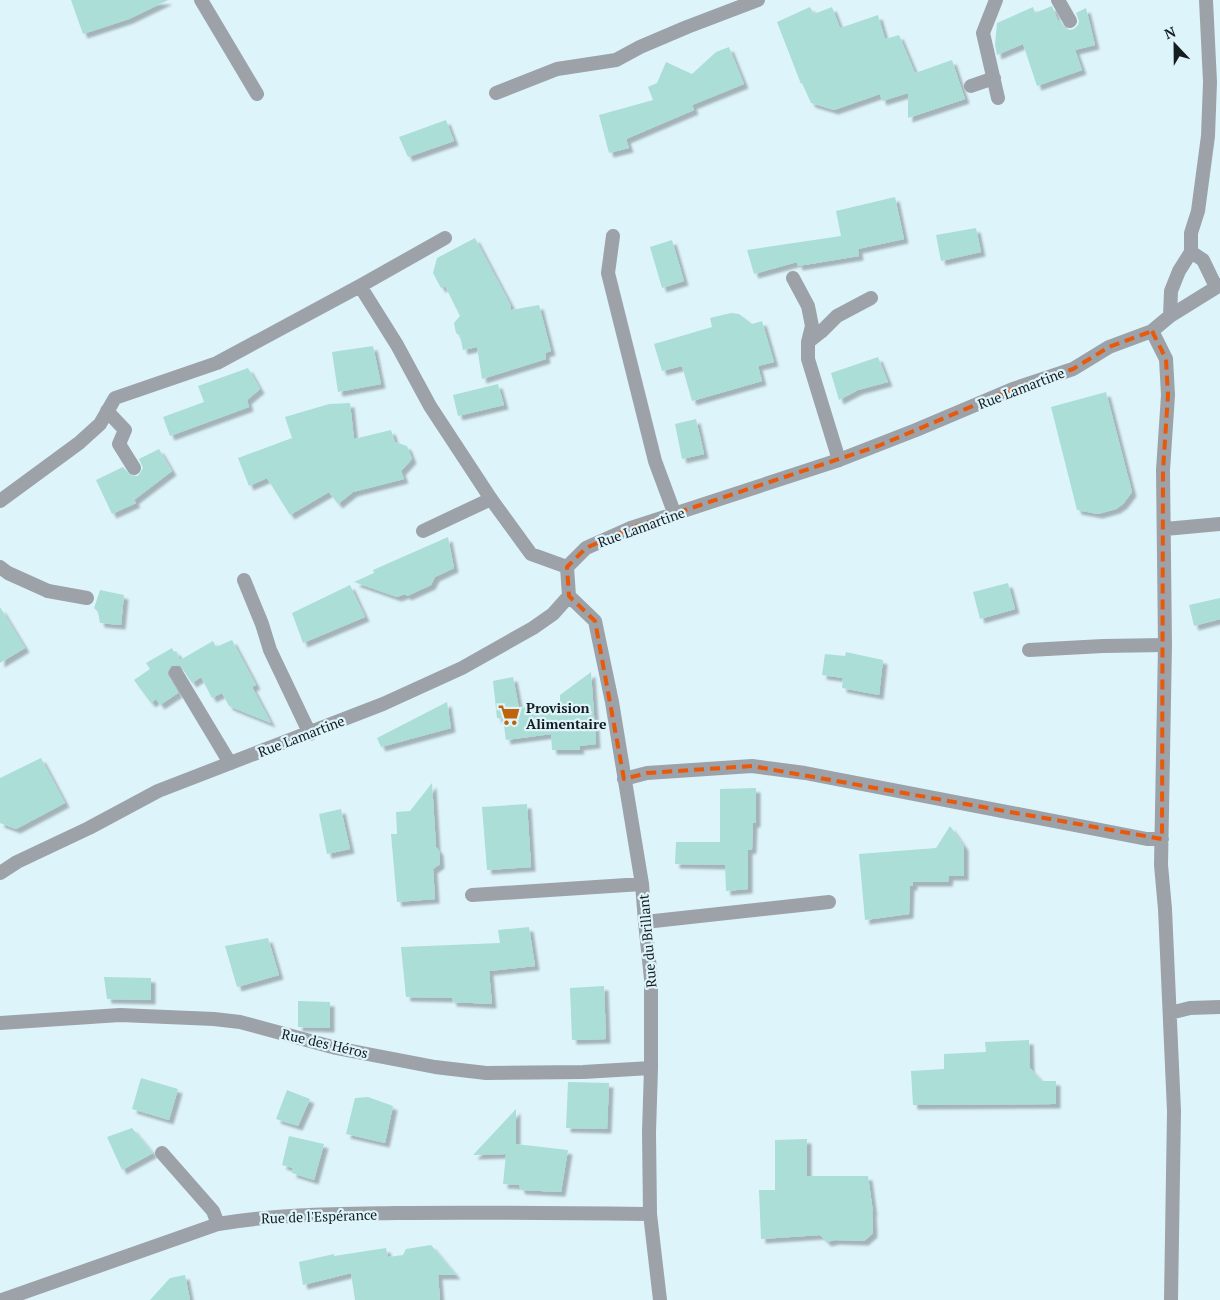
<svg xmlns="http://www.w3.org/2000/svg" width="1220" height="1300" viewBox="0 0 1220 1300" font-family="'PT Serif',serif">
  <defs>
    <filter id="shadow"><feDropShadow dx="4.5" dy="4.5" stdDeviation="1" flood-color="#0004"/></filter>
  </defs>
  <rect width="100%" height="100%" fill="#def4fb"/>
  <path fill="#aaded7" filter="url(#shadow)" d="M 71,0 L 168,0 L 129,19 L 83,34 Z
    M 1052,6 L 1058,21 L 1060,20 L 1065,28 L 1069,30 L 1074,29 L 1078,25 L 1079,21 L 1076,13 L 1086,8 L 1095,45 L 1075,50 L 1082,70 L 1037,86 L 1023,44 L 997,55 L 995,45 L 997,23 L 1033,7 L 1035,13 Z
    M 810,7 L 814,14 L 832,7 L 840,28 L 878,15 L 885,39 L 899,35 L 915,73 L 952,60 L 965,99 L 908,118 L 908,93 L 882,101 L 880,94 L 834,110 L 811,103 L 802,83 L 801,84 L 777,22 Z
    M 729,47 L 744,84 L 692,105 L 694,110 L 626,139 L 629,148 L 609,153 L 599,115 L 653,100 L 648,87 L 657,83 L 666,62 L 692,74 L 716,52 Z
    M 446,120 L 454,141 L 408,157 L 399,137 Z
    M 895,197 L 904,239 L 858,249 L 859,256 L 798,266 L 797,262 L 754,274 L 747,250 L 841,236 L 836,211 Z
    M 976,228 L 981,252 L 941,261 L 936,235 Z
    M 475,238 L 510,304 L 511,310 L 539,305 L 551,351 L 545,353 L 546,359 L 482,379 L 477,347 L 463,350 L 460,336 L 456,333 L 454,323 L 460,316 L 445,286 L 441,288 L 433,273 L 437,258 Z
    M 672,240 L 684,281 L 662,288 L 650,247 Z
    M 731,313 L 739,314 L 752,324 L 762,321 L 774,362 L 758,366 L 762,381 L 692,401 L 682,366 L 662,371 L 654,344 L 712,327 L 710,318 Z
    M 373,346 L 381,384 L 338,392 L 332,352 Z
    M 878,357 L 888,382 L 858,390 L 839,400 L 831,373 Z
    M 248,368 L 260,389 L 247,400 L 249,407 L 170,436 L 163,417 L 204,402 L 198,386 Z
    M 498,384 L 504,405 L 458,416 L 453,395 Z
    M 1106,392 L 1132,492 L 1123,504 L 1116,509 L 1098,514 L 1077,510 L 1051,407 Z
    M 350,403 L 354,439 L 391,430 L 395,442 L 407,446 L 412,459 L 401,471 L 404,479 L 353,492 L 338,504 L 329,492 L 290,515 L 267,478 L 249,486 L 238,458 L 292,438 L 285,417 L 329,404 Z
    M 696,419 L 704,454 L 682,459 L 675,424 Z
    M 159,449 L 172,471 L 134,500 L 136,503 L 112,514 L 96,480 L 123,467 L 130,475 L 138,476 L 143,468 L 139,459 Z
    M 448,537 L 454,568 L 435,577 L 431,585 L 407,596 L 405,594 L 397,597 L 354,582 L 374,573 L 373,570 Z
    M 1008,583 L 1015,609 L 980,619 L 973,592 Z
    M 350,585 L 365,617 L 303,643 L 292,613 Z
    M 100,590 L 124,595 L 121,625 L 100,623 L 98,612 L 94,608 Z
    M 1220,598 L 1220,619 L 1194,626 L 1189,605 Z
    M 0,607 L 25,648 L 0,663 Z
    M 232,640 L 256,685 L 252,687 L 271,723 L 229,706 L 222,693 L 212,698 L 201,677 L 192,683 L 180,665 L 171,666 L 167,673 L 178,693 L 160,705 L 156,699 L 151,703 L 134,680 L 150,669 L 146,663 L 172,648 L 174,652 L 176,651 L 180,660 L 213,641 L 216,647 Z
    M 846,652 L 883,660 L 879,695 L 842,688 L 843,678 L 822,675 L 825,654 L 845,656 Z
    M 591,672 L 596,744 L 579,746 L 580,750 L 552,750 L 551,734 L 506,740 L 503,719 L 497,718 L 493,681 L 513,677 L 519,708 L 560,704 L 560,695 Z
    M 447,702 L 451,728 L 381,747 L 377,738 Z
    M 41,758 L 65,803 L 16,829 L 0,823 L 0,778 Z
    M 432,783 L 436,847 L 439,851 L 440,864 L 433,869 L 435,899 L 397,902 L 391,834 L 397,834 L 396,812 L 410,811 Z
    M 756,788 L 756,823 L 753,823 L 752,849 L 748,850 L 748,889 L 726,891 L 725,865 L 675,864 L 676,842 L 720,842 L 720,789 Z
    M 527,804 L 531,867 L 487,870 L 482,807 Z
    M 341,809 L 350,849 L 327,854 L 319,814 Z
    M 950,826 L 964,846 L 964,876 L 949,876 L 948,882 L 913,882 L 913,886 L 910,886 L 909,914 L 865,920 L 859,854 L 936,848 Z
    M 529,927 L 535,966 L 489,971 L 492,1004 L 452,1002 L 452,998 L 406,997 L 401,947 L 500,943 L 498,930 Z
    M 268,938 L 279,975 L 237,987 L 225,946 Z
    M 104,977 L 151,978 L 151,1000 L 107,999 Z
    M 604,986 L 606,1039 L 572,1040 L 570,988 Z
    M 298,1001 L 330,1002 L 330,1028 L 298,1027 Z
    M 1029,1040 L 1030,1068 L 1042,1081 L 1056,1081 L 1056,1104 L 913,1105 L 911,1071 L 944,1069 L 944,1054 L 986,1052 L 985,1042 Z
    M 141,1078 L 178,1089 L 169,1120 L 132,1109 Z
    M 568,1082 L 609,1083 L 607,1129 L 566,1128 Z
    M 287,1090 L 310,1099 L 298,1126 L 276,1119 Z
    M 368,1097 L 393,1106 L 385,1143 L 346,1134 L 355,1098 Z
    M 516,1109 L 516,1144 L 568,1150 L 561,1192 L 521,1190 L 519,1185 L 503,1184 L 506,1154 L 473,1155 Z
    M 132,1128 L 153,1153 L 122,1170 L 107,1137 Z
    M 289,1136 L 324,1144 L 314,1180 L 292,1173 L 293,1168 L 282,1165 Z
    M 807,1139 L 807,1176 L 868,1176 L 873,1212 L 872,1211 L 873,1233 L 864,1241 L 835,1240 L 827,1242 L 820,1235 L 761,1239 L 759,1190 L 775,1190 L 775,1140 Z
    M 431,1245 L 456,1275 L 438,1275 L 440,1300 L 355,1300 L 351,1273 L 303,1285 L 299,1262 L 334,1254 L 334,1256 L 386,1248 L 388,1257 L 403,1255 L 406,1249 Z
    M 185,1275 L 190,1300 L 150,1300 L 170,1278 Z"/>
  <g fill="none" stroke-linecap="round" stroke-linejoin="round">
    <path stroke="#9ca2a8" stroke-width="14" d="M 201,0 L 257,94
      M 996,0 L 983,33 L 998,98
      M 1058,0 L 1070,21
      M 971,86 L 994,78
      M 793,278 L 808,306 L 812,326 L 808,342 L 808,359 L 839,460
      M 808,342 L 822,331 L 837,316 L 871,298
      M 107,411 L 125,430 L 119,444 L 134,468
      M 423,531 L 491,499
      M 48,591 L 87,598
      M 1029,650 L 1103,646 L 1165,645
      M 176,673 L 230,763
      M 645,922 L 829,902
      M 162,1153 L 213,1211 L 218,1224"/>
    <path stroke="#9ca2a8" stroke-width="14" d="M 1206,0 L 1210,82 L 1208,136 L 1198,211 L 1191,233 L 1191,252 L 1203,260 L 1216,287
      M 496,93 L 557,69 L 616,60 L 640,47 L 687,27 L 758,0
      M 613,236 L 608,273 L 655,461 L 675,515
      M 360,286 L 397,345 L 430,406 L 491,499 L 531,554 L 567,567
      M 1170,316 L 1171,291 L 1179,271 L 1191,252
      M 1152,331 L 1166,359 L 1168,395 L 1163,470 L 1165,645 L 1161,865 L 1165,909 L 1174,1111 L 1171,1300
      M 0,501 L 79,443 L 100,424 L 115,398 L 217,363 L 360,286 L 445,238
      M 1165,529 L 1220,524
      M 0,567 L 8,573 L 48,591
      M 244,580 L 262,624 L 270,650 L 310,734
      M 569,596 L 595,621 L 612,702 L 642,884 L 645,922 L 651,979 L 651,1068 L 649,1132 L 650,1214 L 660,1300
      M 624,779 L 647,773 L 752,766 L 805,773 L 1147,839 L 1162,839
      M 0,873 L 17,862 L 89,828 L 158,791 L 383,704 L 462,668 L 533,628 L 553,614 L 569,596 L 567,567 L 586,548 L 631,528 L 839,460 L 916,430 L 1013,389 L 1073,369 L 1109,347 L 1152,331 L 1170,316 L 1220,285
      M 472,895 L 642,884
      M 1170,1013 L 1190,1008 L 1220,1007
      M 0,1023 L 120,1015 L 214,1019 L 240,1022 L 336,1048 L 435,1067 L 486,1073 L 583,1072 L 651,1068
      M 2,1300 L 218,1224 C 277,1214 336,1214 396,1213 C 481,1212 565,1213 650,1214"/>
  </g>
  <path fill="none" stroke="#e8590c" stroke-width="4" stroke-dasharray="10 6" stroke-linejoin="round" d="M 1152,331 L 1166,359 L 1168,395 L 1163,470 L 1162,839 L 752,766 L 647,773 L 624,779 L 595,621 L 569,596 L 567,567 L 586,548 L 631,528 L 878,446 L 1013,389 L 1073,369 L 1109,347 Z"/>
  <defs>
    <g id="supermarket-bare" transform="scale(1.725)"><path d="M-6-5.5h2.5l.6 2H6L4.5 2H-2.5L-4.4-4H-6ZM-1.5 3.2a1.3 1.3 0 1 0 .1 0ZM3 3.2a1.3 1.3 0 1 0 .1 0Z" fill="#bf630c" stroke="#def4fb" stroke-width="2.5" paint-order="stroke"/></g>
  </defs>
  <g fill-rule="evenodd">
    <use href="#supermarket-bare" x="509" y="715"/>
  </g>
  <g text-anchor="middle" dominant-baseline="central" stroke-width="4.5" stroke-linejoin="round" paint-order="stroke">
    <g font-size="14" fill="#151d20" stroke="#def4fb">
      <text transform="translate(1021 388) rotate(-21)">Rue Lamartine</text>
      <text transform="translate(641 527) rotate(-20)">Rue Lamartine</text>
      <text transform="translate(301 736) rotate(-21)">Rue Lamartine</text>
      <text transform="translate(647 941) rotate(-95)">Rue du Brillant</text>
      <text transform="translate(325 1043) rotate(13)">Rue des Héros</text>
      <text transform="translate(319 1216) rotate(-2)">Rue de l'Espérance</text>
    </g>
    <g font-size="14" font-weight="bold" fill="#151d20" stroke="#def4fb" text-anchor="start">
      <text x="526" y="707">Provision<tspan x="526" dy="16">Alimentaire</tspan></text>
    </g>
  </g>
  <g transform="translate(1175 45) rotate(338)" stroke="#def4fb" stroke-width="4" paint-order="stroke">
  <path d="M0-4L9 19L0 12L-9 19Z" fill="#151d20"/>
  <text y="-8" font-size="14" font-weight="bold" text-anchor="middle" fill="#151d20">N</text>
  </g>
</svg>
